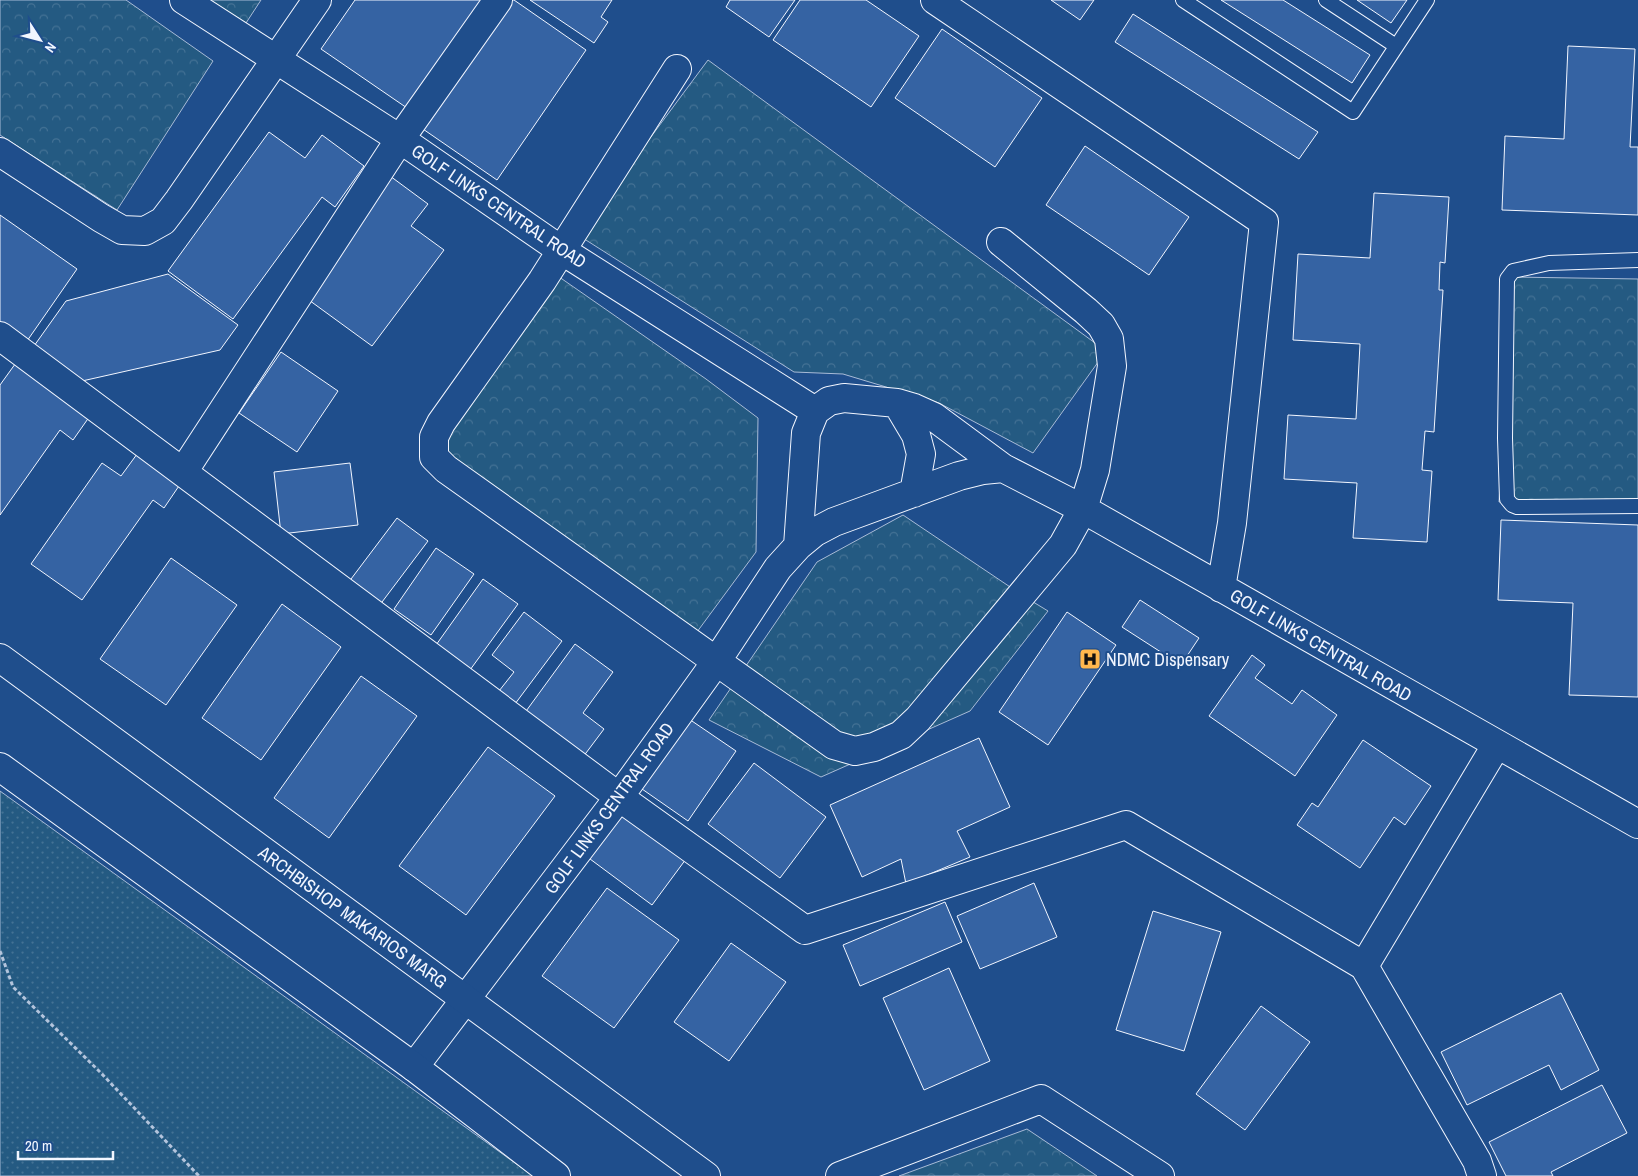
<svg xmlns="http://www.w3.org/2000/svg" width="1638" height="1176" viewBox="0 0 1638 1176" font-family="'Archivo Narrow',sans-serif">
  <defs>
    <pattern id="grass-dots" width="8" height="8" patternUnits="userSpaceOnUse" patternTransform="scale(1.25)"><rect width="8" height="8" fill="#245a82"/><path d="M2 2h.1M6 6h.1" fill="none" stroke="#447295" stroke-width="1.8" stroke-linecap="round"/></pattern>
    <pattern id="forest-crowns" width="20" height="18" patternUnits="userSpaceOnUse" patternTransform="scale(1.25)"><rect width="20" height="18" fill="#245a82"/><path d="M2 6a3 3 0 1 1 6 0M12 15a3 3 0 1 1 6 0" fill="none" stroke="#447295"/></pattern>
  </defs>
  <rect width="100%" height="100%" fill="#1f4e8c"/>
  <path fill="url(#grass-dots)" stroke="#a8bbd7" d="M 0,791 L 533,1176 L 0,1176 Z"/>
  <path fill="url(#forest-crowns)" stroke="#a8bbd7" d="M 0,0 L 126,0 L 213,61 L 117,210 L 0,135 Z
    M 210,0 L 261,0 L 246,23 Z
    M 708,60 L 1106,351 L 1033,453 L 939,403 L 843,374 L 794,372 L 578,235 Z
    M 552,272 L 706,379 L 758,418 L 756,552 L 694,636 L 431,449 Z
    M 1512,277 L 1638,279 L 1638,508 L 1499,502 Z
    M 903,515 L 1025,597 L 1048,611 L 970,711 L 821,777 L 709,720 L 817,562 Z
    M 1027,1129 L 1097,1176 L 899,1176 Z"/>
  <path fill="#3563a3" stroke="#f2f6ff" d="M 355,0 L 481,0 L 407,108 L 321,49 Z
    M 508,0 L 514,0 L 586,50 L 497,180 L 420,127 Z
    M 530,0 L 612,0 L 601,17 L 608,22 L 594,43 Z
    M 730,0 L 795,0 L 769,37 L 726,7 Z
    M 800,0 L 866,0 L 919,36 L 871,107 L 773,40 Z
    M 1051,0 L 1094,0 L 1080,20 Z
    M 1221,0 L 1283,0 L 1370,55 L 1352,83 Z
    M 1357,0 L 1407,0 L 1391,23 Z
    M 1133,14 L 1318,132 L 1299,159 L 1115,42 Z
    M 942,29 L 1042,98 L 995,167 L 895,98 Z
    M 1568,46 L 1635,49 L 1630,147 L 1638,147 L 1638,215 L 1502,210 L 1505,136 L 1564,139 Z
    M 269,132 L 305,158 L 322,135 L 364,166 L 335,207 L 322,197 L 233,319 L 168,271 Z
    M 1085,146 L 1189,217 L 1149,275 L 1046,205 Z
    M 390,176 L 428,204 L 411,226 L 444,250 L 372,346 L 302,295 Z
    M 1374,193 L 1449,197 L 1445,263 L 1440,262 L 1439,290 L 1443,290 L 1434,432 L 1425,431 L 1422,470 L 1432,471 L 1427,542 L 1353,538 L 1357,483 L 1284,479 L 1288,415 L 1356,419 L 1360,344 L 1293,340 L 1298,254 L 1370,258 Z
    M 0,215 L 77,269 L 27,341 L 0,322 Z
    M 168,274 L 238,325 L 220,350 L 82,381 L 34,346 L 66,301 Z
    M 281,352 L 338,391 L 297,452 L 239,413 Z
    M 18,360 L 92,413 L 73,440 L 60,430 L 0,515 L 0,385 Z
    M 140,450 L 183,480 L 164,508 L 153,500 L 82,600 L 31,564 L 102,463 L 121,476 Z
    M 350,463 L 358,525 L 281,534 L 274,472 Z
    M 397,518 L 428,541 L 376,610 L 345,587 Z
    M 1501,520 L 1638,525 L 1638,697 L 1569,695 L 1573,603 L 1498,600 Z
    M 436,548 L 474,574 L 431,635 L 394,609 Z
    M 171,558 L 237,605 L 166,705 L 100,659 Z
    M 483,579 L 518,604 L 470,670 L 436,645 Z
    M 1140,600 L 1199,638 L 1181,665 L 1122,627 Z
    M 282,604 L 341,647 L 261,760 L 202,718 Z
    M 524,612 L 562,641 L 509,712 L 499,691 L 514,672 L 492,655 Z
    M 1067,612 L 1116,645 L 1048,745 L 999,712 Z
    M 575,644 L 613,672 L 583,713 L 604,729 L 580,761 L 521,718 Z
    M 1252,655 L 1265,665 L 1255,678 L 1292,704 L 1302,690 L 1337,715 L 1295,776 L 1209,716 Z
    M 361,676 L 417,716 L 329,838 L 274,798 Z
    M 689,719 L 736,751 L 688,821 L 642,789 Z
    M 979,738 L 1010,807 L 957,831 L 970,857 L 906,884 L 901,859 L 862,877 L 830,805 Z
    M 1363,740 L 1431,786 L 1405,825 L 1394,817 L 1360,868 L 1297,825 L 1312,803 L 1318,807 Z
    M 488,747 L 555,796 L 466,915 L 399,866 Z
    M 754,763 L 826,817 L 780,878 L 708,824 Z
    M 619,810 L 686,859 L 652,905 L 586,856 Z
    M 1034,883 L 1057,937 L 980,969 L 957,916 Z
    M 607,888 L 679,940 L 614,1028 L 542,976 Z
    M 945,902 L 962,942 L 860,986 L 843,945 Z
    M 1153,911 L 1221,932 L 1184,1051 L 1116,1030 Z
    M 731,943 L 786,982 L 729,1061 L 674,1022 Z
    M 949,968 L 990,1061 L 924,1090 L 883,998 Z
    M 1561,993 L 1599,1070 L 1561,1090 L 1549,1065 L 1467,1105 L 1441,1052 Z
    M 1261,1006 L 1310,1042 L 1245,1130 L 1196,1094 Z
    M 1602,1085 L 1627,1133 L 1551,1172 L 1553,1176 L 1506,1176 L 1489,1142 Z"/>
  <g fill="none" stroke-linecap="round" stroke-linejoin="round">
    <g stroke="#f2f6ff" stroke-width="16">
      <path id="lane" d="M 1183,0 L 1353,112 L 1427,0
        M 1326,0 L 1396,46
        M 1638,260 L 1549,263 L 1513,271 L 1507,279 L 1505,438 L 1507,499 L 1512,505 L 1517,507 L 1638,506"/>
    </g>
    <g stroke="#f2f6ff" stroke-width="30">
      <path id="street" d="M 184,0 L 400,139 L 561,250 L 815,411
        M 935,0 L 1264,222 L 1232,523 L 1221,588
        M 677,69 L 542,281 L 441,423 L 434,437 L 434,457 L 446,469 L 834,745 L 855,751 L 874,747 L 901,735 L 918,719 L 1063,545 L 1083,509 L 1095,470 L 1112,366 L 1109,339 L 1101,325 L 1086,311 L 1001,242
        M 0,152 L 101,218 L 122,230 L 145,231 L 163,221 L 179,200 L 317,0
        M 0,336 L 619,797 L 805,930 L 1126,825 L 1364,966 L 1497,744
        M 897,403 L 916,435 L 921,454 L 914,493
        M 183,472 L 400,139 L 498,0
        M 798,546 L 806,433 L 815,411 L 829,401 L 844,398 L 897,403 L 914,408 L 934,417 L 1003,468
        M 1364,966 L 1477,1161 L 1482,1176
        M 414,1067 L 619,797 L 716,662 L 778,568 L 798,546 L 815,532 L 834,522 L 959,476 L 983,470 L 1003,468 L 1083,509 L 1638,824
        M 840,1176 L 1041,1099 L 1160,1176"/>
    </g>
    <g stroke="#f2f6ff" stroke-width="30">
      <path id="secondary" d="M 0,658 L 706,1176
        M 0,767 L 414,1067 L 556,1176"/>
    </g>
    <path stroke="#b3c4dc" stroke-width="3" stroke-dasharray="4 2.5" stroke-linecap="butt" d="M 0,951 L 13,987 L 100,1072 L 199,1176"/>
    <use href="#lane" stroke="#1f4e8c" stroke-width="14"/>
    <use href="#street" stroke="#1f4e8c" stroke-width="28"/>
    <use href="#secondary" stroke="#1f4e8c" stroke-width="28"/>
  </g>
  <defs>
    <g id="hospital-square" transform="scale(1.125)"><rect x="-9" y="-9" width="18" height="18" rx="4" fill="#ffb74d" stroke="#1f4e8c"/><path d="M-5-5h3v3.5h4V-5h3V5h-3V1.5h-4V5h-3Z" fill="#111"/></g>
  </defs>
  <g fill-rule="evenodd">
    <use href="#hospital-square" x="1090" y="659"/>
  </g>
  <g text-anchor="middle" dominant-baseline="central" stroke-width="4" stroke-linejoin="round" paint-order="stroke">
    <g font-size="18" fill="#f2f6ff" stroke="#1f4e8c">
      <text transform="translate(499 206) rotate(34)">GOLF LINKS CENTRAL ROAD</text>
      <text transform="translate(1321 645) rotate(30)">GOLF LINKS CENTRAL ROAD</text>
      <text transform="translate(609 808) rotate(-54)">GOLF LINKS CENTRAL ROAD</text>
      <text transform="translate(353 917) rotate(36)">ARCHBISHOP MAKARIOS MARG</text>
    </g>
    <g font-size="18" fill="#f2f6ff" stroke="#1f4e8c" text-anchor="start">
      <text x="1106" y="659">NDMC Dispensary</text>
    </g>
  </g>
  <g transform="translate(40 40) rotate(126)" stroke="#1f4e8c" stroke-width="4" paint-order="stroke">
  <path d="M0-4L9 19L0 12L-9 19Z" fill="#f2f6ff"/>
  <text y="-8" font-size="14" font-weight="bold" text-anchor="middle" fill="#f2f6ff">N</text>
  </g>
  <path d="M18 1151v8h95v-8" fill="none" stroke="#f2f6ff" stroke-width="2.5"/>
  <text x="25" y="1151" font-size="15" fill="#f2f6ff" stroke="#1f4e8c" stroke-width="4" paint-order="stroke">20 m</text>
</svg>
